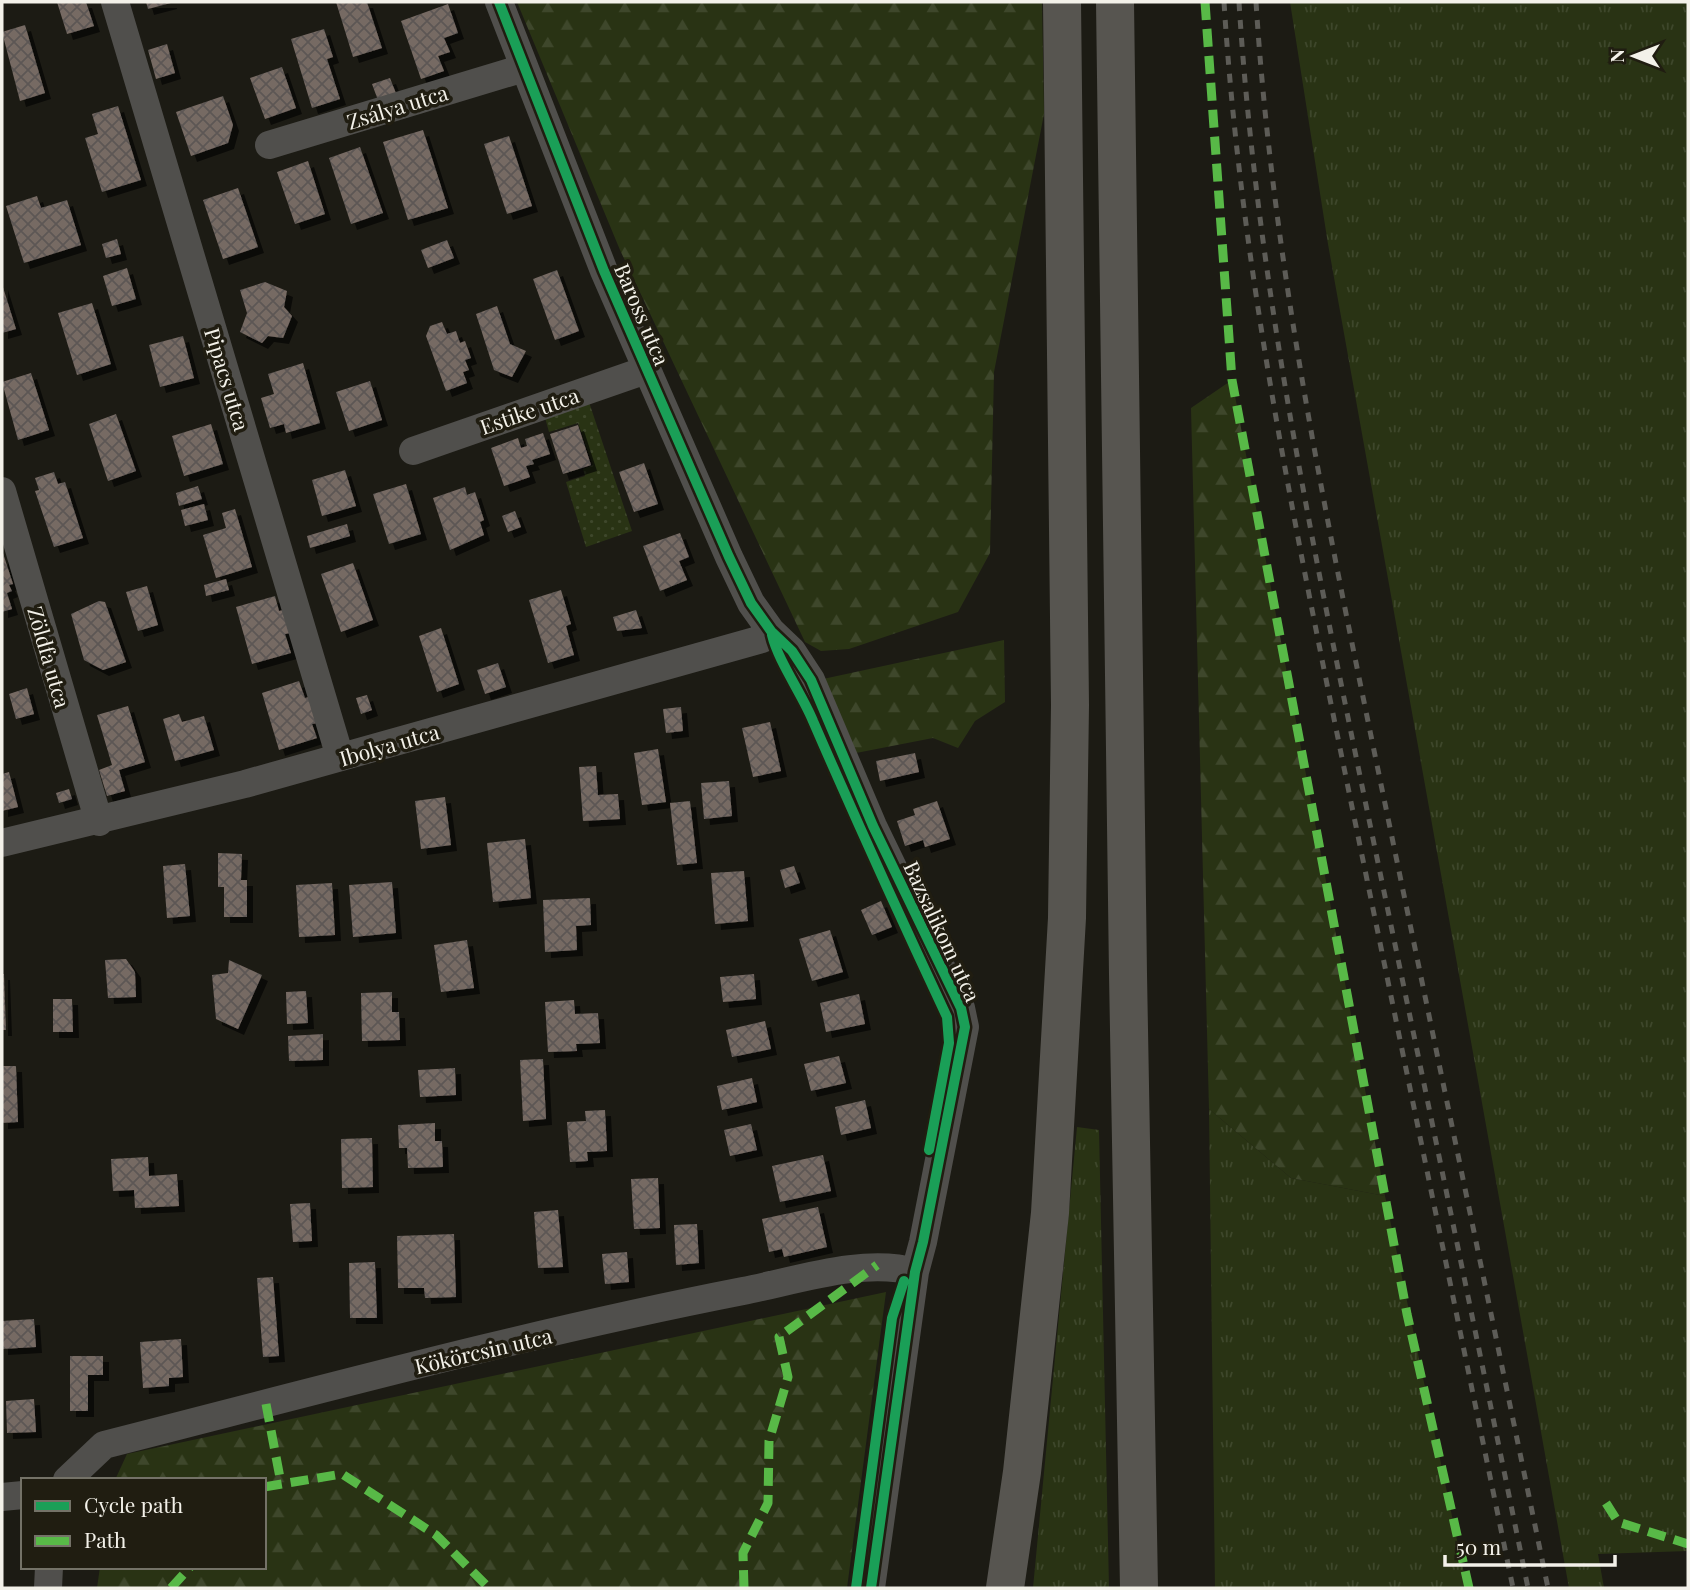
<svg xmlns="http://www.w3.org/2000/svg" width="1690" height="1590" viewBox="0 0 1690 1590" font-family="'Playfair Display',serif">
  <defs>
    <pattern id="grass-tufts" width="24" height="20" patternUnits="userSpaceOnUse" patternTransform="scale(1.75)"><rect width="24" height="20" fill="#293314"/><path d="M3 7l-1-3M5 7V3M7 7l1-3M15 17l-1-3M17 17v-4M19 17l1-3" fill="none" stroke="#3e472b"/></pattern>
    <pattern id="forest-firs" width="22" height="20" patternUnits="userSpaceOnUse" patternTransform="scale(1.75)"><rect width="22" height="20" fill="#293314"/><path d="M5 1l3.5 6h-7zM16 11l3.5 6h-7z" fill="#3e472b"/></pattern>
    <pattern id="park-dots" width="8" height="8" patternUnits="userSpaceOnUse" patternTransform="scale(1.75)"><rect width="8" height="8" fill="#293314"/><path d="M2 2h.1M6 6h.1" fill="none" stroke="#3e472b" stroke-width="1.8" stroke-linecap="round"/></pattern>
    <pattern id="building-cross-hatch" width="8" height="8" patternUnits="userSpaceOnUse" patternTransform="scale(1.75)"><rect width="8" height="8" fill="#766a64"/><path d="M0 0l8 8M0 8l8-8" fill="none" stroke="#5d5754"/></pattern>
    <filter id="shadow"><feDropShadow dx="6" dy="6" stdDeviation="0" flood-color="#0009"/></filter>
  </defs>
  <rect width="100%" height="100%" fill="#1c1b14"/>
  <path fill="url(#grass-tufts)" d="M 1290,2 L 1688,2 L 1688,1551 L 1598,1554 L 1604,1588 L 1569,1588 L 1328,244 Z
    M 1209,1109 L 1291,1178 L 1385,1196 L 1467,1588 L 1215,1588 Z
    M 1077,1127 L 1099,1130 L 1109,1588 L 1033,1588 Z"/>
  <path fill="url(#forest-firs)" d="M 517,2 L 1042,2 L 1044,114 L 994,372 L 990,553 L 958,612 L 849,649 L 821,651 L 805,642 L 620,250 Z
    M 1232,380 L 1385,1196 L 1291,1178 L 1209,1109 L 1191,408 Z
    M 1004,640 L 1005,702 L 975,721 L 958,748 L 933,738 L 856,753 L 823,679 Z
    M 886,1292 L 847,1588 L 97,1588 L 100,1567 L 264,1567 L 264,1480 L 115,1480 L 127,1454 Z"/>
  <path fill="url(#park-dots)" d="M 588,399 L 632,531 L 586,547 L 566,482 L 585,476 L 583,469 L 593,465 L 578,423 L 549,432 L 544,414 Z"/>
  <path fill="url(#building-cross-hatch)" filter="url(#shadow)" d="M 57,2 L 86,2 L 94,26 L 67,34 Z
    M 146,2 L 171,2 L 171,3 L 148,9 Z
    M 336,2 L 367,2 L 382,48 L 353,57 Z
    M 448,4 L 458,33 L 444,38 L 450,52 L 438,56 L 444,71 L 421,79 L 401,21 Z
    M 25,25 L 45,93 L 20,101 L 2,32 Z
    M 324,29 L 333,57 L 327,59 L 340,99 L 312,108 L 291,39 Z
    M 167,44 L 175,73 L 156,79 L 148,50 Z
    M 282,67 L 296,108 L 265,119 L 250,78 Z
    M 390,78 L 397,96 L 379,103 L 372,84 Z
    M 223,96 L 233,125 L 228,143 L 191,156 L 176,112 Z
    M 118,106 L 141,180 L 102,192 L 85,138 L 98,134 L 92,114 Z
    M 423,130 L 448,208 L 408,220 L 383,142 Z
    M 509,136 L 532,206 L 507,214 L 484,144 Z
    M 360,147 L 383,213 L 351,224 L 329,158 Z
    M 308,161 L 325,214 L 295,224 L 277,172 Z
    M 238,188 L 258,247 L 223,259 L 203,200 Z
    M 37,196 L 41,208 L 67,200 L 81,245 L 24,263 L 6,206 Z
    M 117,239 L 121,254 L 106,258 L 102,244 Z
    M 447,240 L 454,258 L 428,268 L 421,250 Z
    M 127,268 L 136,299 L 112,306 L 103,276 Z
    M 557,270 L 579,331 L 555,340 L 533,279 Z
    M 265,282 L 287,291 L 284,307 L 292,316 L 283,338 L 268,336 L 262,343 L 240,332 L 247,313 L 240,290 Z
    M 2,284 L 16,329 L 2,333 Z
    M 92,303 L 111,364 L 77,375 L 58,313 Z
    M 497,306 L 510,344 L 526,351 L 512,377 L 494,370 L 476,314 Z
    M 442,322 L 447,334 L 456,331 L 460,343 L 465,341 L 471,358 L 465,360 L 469,370 L 463,372 L 467,383 L 446,391 L 426,336 L 430,326 Z
    M 183,336 L 194,378 L 160,387 L 149,345 Z
    M 303,363 L 320,423 L 286,433 L 284,424 L 270,428 L 261,398 L 274,394 L 268,374 Z
    M 31,373 L 49,430 L 18,440 L 2,382 Z
    M 370,381 L 382,420 L 349,431 L 336,392 Z
    M 116,414 L 136,471 L 108,481 L 89,424 Z
    M 211,424 L 223,464 L 184,476 L 172,436 Z
    M 578,425 L 591,465 L 563,474 L 550,434 Z
    M 543,433 L 550,454 L 532,460 L 534,464 L 526,466 L 530,477 L 504,486 L 491,448 L 518,438 L 521,448 L 527,446 L 525,439 Z
    M 644,463 L 658,504 L 634,512 L 619,472 Z
    M 345,470 L 356,506 L 322,516 L 312,480 Z
    M 54,472 L 58,484 L 65,482 L 83,538 L 54,547 L 35,491 L 39,490 L 35,478 Z
    M 406,484 L 421,534 L 389,544 L 373,494 Z
    M 198,486 L 202,499 L 179,506 L 176,493 Z
    M 465,487 L 467,495 L 475,492 L 484,520 L 480,522 L 484,535 L 450,550 L 433,498 Z
    M 204,504 L 208,520 L 185,526 L 181,510 Z
    M 235,509 L 252,567 L 216,578 L 203,535 L 226,528 L 222,513 Z
    M 515,511 L 521,527 L 508,532 L 502,516 Z
    M 347,524 L 350,536 L 310,548 L 307,536 Z
    M 680,533 L 689,557 L 679,561 L 687,580 L 660,591 L 643,546 Z
    M 2,550 L 13,584 L 9,585 L 12,591 L 7,593 L 12,609 L 2,612 Z
    M 353,563 L 373,620 L 341,632 L 321,574 Z
    M 226,579 L 229,590 L 206,596 L 204,585 Z
    M 147,586 L 158,625 L 138,631 L 126,592 Z
    M 561,590 L 571,624 L 566,626 L 574,655 L 548,663 L 529,600 Z
    M 275,596 L 279,611 L 284,610 L 290,633 L 285,634 L 291,653 L 252,664 L 236,607 Z
    M 99,601 L 105,602 L 126,662 L 103,670 L 84,660 L 71,614 Z
    M 636,610 L 642,628 L 617,631 L 613,617 Z
    M 441,628 L 459,684 L 437,692 L 419,636 Z
    M 498,663 L 506,687 L 485,694 L 477,670 Z
    M 299,681 L 305,698 L 309,697 L 317,723 L 312,724 L 317,738 L 279,750 L 262,693 Z
    M 27,688 L 34,714 L 16,719 L 9,694 Z
    M 367,695 L 372,710 L 361,714 L 356,698 Z
    M 128,706 L 145,762 L 119,770 L 125,791 L 107,796 L 99,770 L 112,765 L 97,715 Z
    M 681,707 L 683,731 L 666,733 L 663,709 Z
    M 179,714 L 182,722 L 204,716 L 214,750 L 175,761 L 163,719 Z
    M 770,722 L 781,771 L 753,777 L 742,728 Z
    M 658,749 L 666,802 L 642,805 L 634,753 Z
    M 915,753 L 919,772 L 880,781 L 876,761 Z
    M 596,766 L 598,795 L 618,794 L 620,819 L 583,821 L 579,767 Z
    M 9,772 L 18,807 L 2,811 L 2,774 Z
    M 729,781 L 732,816 L 704,819 L 701,783 Z
    M 69,789 L 72,799 L 59,803 L 56,793 Z
    M 445,797 L 451,845 L 421,849 L 415,801 Z
    M 690,801 L 697,863 L 677,865 L 670,803 Z
    M 937,801 L 950,839 L 925,847 L 923,840 L 905,846 L 897,821 L 915,815 L 913,809 Z
    M 525,839 L 531,898 L 493,902 L 487,843 Z
    M 218,853 L 242,854 L 241,880 L 247,880 L 247,917 L 224,917 L 224,887 L 218,887 Z
    M 185,864 L 190,916 L 167,918 L 163,866 Z
    M 794,866 L 800,883 L 785,888 L 780,870 Z
    M 744,871 L 748,921 L 715,924 L 711,873 Z
    M 392,882 L 396,933 L 353,937 L 349,885 Z
    M 332,883 L 335,935 L 299,937 L 296,885 Z
    M 590,898 L 591,925 L 576,926 L 577,950 L 545,952 L 543,900 Z
    M 881,901 L 892,927 L 872,935 L 861,910 Z
    M 830,930 L 843,972 L 812,981 L 799,939 Z
    M 467,940 L 474,988 L 441,992 L 434,945 Z
    M 126,959 L 135,972 L 136,997 L 108,998 L 105,960 Z
    M 229,960 L 262,975 L 238,1029 L 216,1019 L 212,975 L 228,973 Z
    M 2,974 L 4,974 L 6,1030 L 2,1030 Z
    M 754,974 L 756,999 L 723,1002 L 720,977 Z
    M 306,991 L 308,1023 L 287,1024 L 286,992 Z
    M 392,992 L 392,1012 L 399,1012 L 400,1040 L 362,1041 L 361,993 Z
    M 859,994 L 865,1024 L 826,1032 L 820,1003 Z
    M 53,999 L 72,999 L 73,1032 L 53,1032 Z
    M 574,1000 L 575,1014 L 598,1013 L 600,1043 L 576,1044 L 577,1051 L 548,1052 L 545,1002 Z
    M 765,1021 L 771,1049 L 732,1057 L 726,1030 Z
    M 323,1034 L 323,1060 L 289,1061 L 288,1036 Z
    M 839,1056 L 846,1083 L 811,1091 L 804,1064 Z
    M 543,1059 L 546,1119 L 523,1121 L 520,1060 Z
    M 2,1066 L 16,1066 L 18,1122 L 2,1123 Z
    M 455,1068 L 456,1095 L 420,1097 L 418,1070 Z
    M 752,1078 L 757,1102 L 722,1110 L 717,1086 Z
    M 865,1100 L 871,1128 L 841,1135 L 835,1107 Z
    M 605,1110 L 607,1151 L 587,1152 L 588,1161 L 570,1162 L 567,1122 L 586,1121 L 585,1111 Z
    M 435,1123 L 435,1141 L 442,1141 L 443,1167 L 408,1168 L 407,1148 L 399,1148 L 398,1125 Z
    M 751,1124 L 757,1150 L 730,1156 L 724,1130 Z
    M 372,1138 L 373,1187 L 342,1188 L 341,1139 Z
    M 823,1155 L 831,1191 L 780,1202 L 772,1166 Z
    M 148,1157 L 149,1176 L 177,1174 L 179,1206 L 135,1208 L 134,1190 L 113,1191 L 111,1159 Z
    M 658,1178 L 660,1228 L 634,1229 L 631,1179 Z
    M 310,1203 L 312,1241 L 293,1242 L 290,1204 Z
    M 818,1207 L 827,1247 L 784,1257 L 782,1249 L 769,1252 L 762,1219 Z
    M 558,1210 L 563,1267 L 538,1268 L 534,1212 Z
    M 697,1224 L 699,1263 L 676,1265 L 674,1225 Z
    M 454,1234 L 456,1297 L 425,1298 L 424,1288 L 398,1288 L 397,1236 Z
    M 627,1252 L 629,1282 L 605,1284 L 602,1254 Z
    M 375,1262 L 377,1318 L 350,1318 L 349,1263 Z
    M 273,1277 L 279,1356 L 263,1357 L 257,1278 Z
    M 34,1319 L 36,1347 L 2,1349 L 2,1321 Z
    M 181,1339 L 183,1377 L 169,1378 L 169,1386 L 143,1388 L 140,1342 Z
    M 70,1356 L 103,1356 L 103,1375 L 88,1375 L 88,1411 L 70,1411 Z
    M 34,1399 L 36,1432 L 7,1433 L 6,1401 Z"/>
  <g fill="none" stroke-linecap="round" stroke-linejoin="round">
    <path stroke="#504f4c" stroke-width="28" d="M 115,2 L 340,757
      M 499,2 L 604,271 L 729,557 L 751,603 L 771,631 L 792,651 L 811,680 L 873,826 L 961,1008 L 965,1027 L 923,1242 L 915,1272 L 871,1588
      M 269,145 L 524,68
      M 413,451 L 646,370
      M 2,491 L 99,822
      M 2,843 L 245,784 L 762,639 L 771,631
      M 67,1480 L 104,1445 C 316,1391 528,1333 743,1291 C 795,1281 864,1257 915,1272
      M 2,1497 L 23,1495
      M 48,1588 L 49,1567"/>
    <path stroke="#575550" stroke-width="38" d="M 1115,2 L 1128,974 L 1139,1588
      M 1005,1588 L 1022,1472 L 1050,1213 L 1067,918 L 1070,705 L 1062,2"/>
    <path stroke="#5d5c57" stroke-width="5" stroke-dasharray="9 9" stroke-linecap="butt" d="M 1224,2 C 1241,272 1297,537 1351,802 C 1405,1064 1459,1326 1513,1588
      M 1239,2 C 1256,274 1312,543 1367,810 C 1421,1069 1475,1329 1528,1588
      M 1256,2 C 1273,269 1329,532 1383,794 C 1438,1059 1493,1323 1548,1588"/>
    <path stroke="#58b947" stroke-width="9" stroke-dasharray="18 9" stroke-linecap="butt" d="M 1205,2 L 1232,380 L 1407,1314 L 1469,1588
      M 266,1404 L 281,1483
      M 264,1487 L 342,1474 L 436,1535 L 489,1588
      M 1606,1503 L 1618,1522 L 1688,1544
      M 171,1588 L 190,1567
      M 744,1588 L 743,1553 L 768,1503 L 769,1441 L 788,1377 L 779,1337 L 877,1265"/>
    <g stroke="#201d11" stroke-width="15">
      <path id="cycleway" d="M 499,2 L 604,271 L 729,557 L 751,603 L 771,631 L 792,651 L 811,680 L 873,826 L 961,1008 L 965,1027 L 923,1242 L 915,1272 L 871,1588
        M 772,635 C 778,661 802,694 813,721 C 856,820 901,919 947,1017 L 949,1043 L 929,1150
        M 856,1588 L 892,1318 L 904,1281"/>
    </g>
    <use href="#cycleway" stroke="#1a9f57" stroke-width="10"/>
  </g>
  <g text-anchor="middle" dominant-baseline="central" stroke-width="7" stroke-linejoin="round" paint-order="stroke">
    <g font-size="21" fill="#f3f1e9" stroke="#201d11">
      <text transform="translate(397 106) rotate(-17)">Zsálya utca</text>
      <text transform="translate(643 314) rotate(67)">Baross utca</text>
      <text transform="translate(228 379) rotate(73)">Pipacs utca</text>
      <text transform="translate(529 410) rotate(-19)">Estike utca</text>
      <text transform="translate(50 657) rotate(74)">Zöldfa utca</text>
      <text transform="translate(389 744) rotate(-16)">Ibolya utca</text>
      <text transform="translate(943 931) rotate(65)">Bazsalikom utca</text>
      <text transform="translate(483 1350) rotate(-13)">Kökörcsin utca</text>
    </g>
  </g>
  <rect width="1690" height="1590" fill="none" stroke="#f3f1e9" stroke-width="7"/>
  <rect x="21" y="1478" width="245" height="91" fill="#201d11" stroke="#747267" stroke-width="2"/>
  <rect x="35" y="1501" width="35" height="10" fill="#1a9f57" stroke="#747267" stroke-width="2"/>
  <text x="84" y="1513" font-size="21" fill="#f3f1e9">Cycle path</text>
  <rect x="35" y="1536" width="35" height="10" fill="#58b947" stroke="#747267" stroke-width="2"/>
  <text x="84" y="1548" font-size="21" fill="#f3f1e9">Path</text>
  <g transform="translate(1634 56) rotate(270)" stroke="#201d11" stroke-width="5" paint-order="stroke">
  <path d="M0-5L12 26L0 18L-12 26Z" fill="#f3f1e9"/>
  <text y="-10" font-size="19" font-weight="bold" text-anchor="middle" fill="#f3f1e9">N</text>
  </g>
  <path d="M1445 1555v10h170v-10" fill="none" stroke="#f3f1e9" stroke-width="3.5"/>
  <text x="1456" y="1555" font-size="21" fill="#f3f1e9" stroke="#201d11" stroke-width="5" paint-order="stroke">50 m</text>
</svg>
